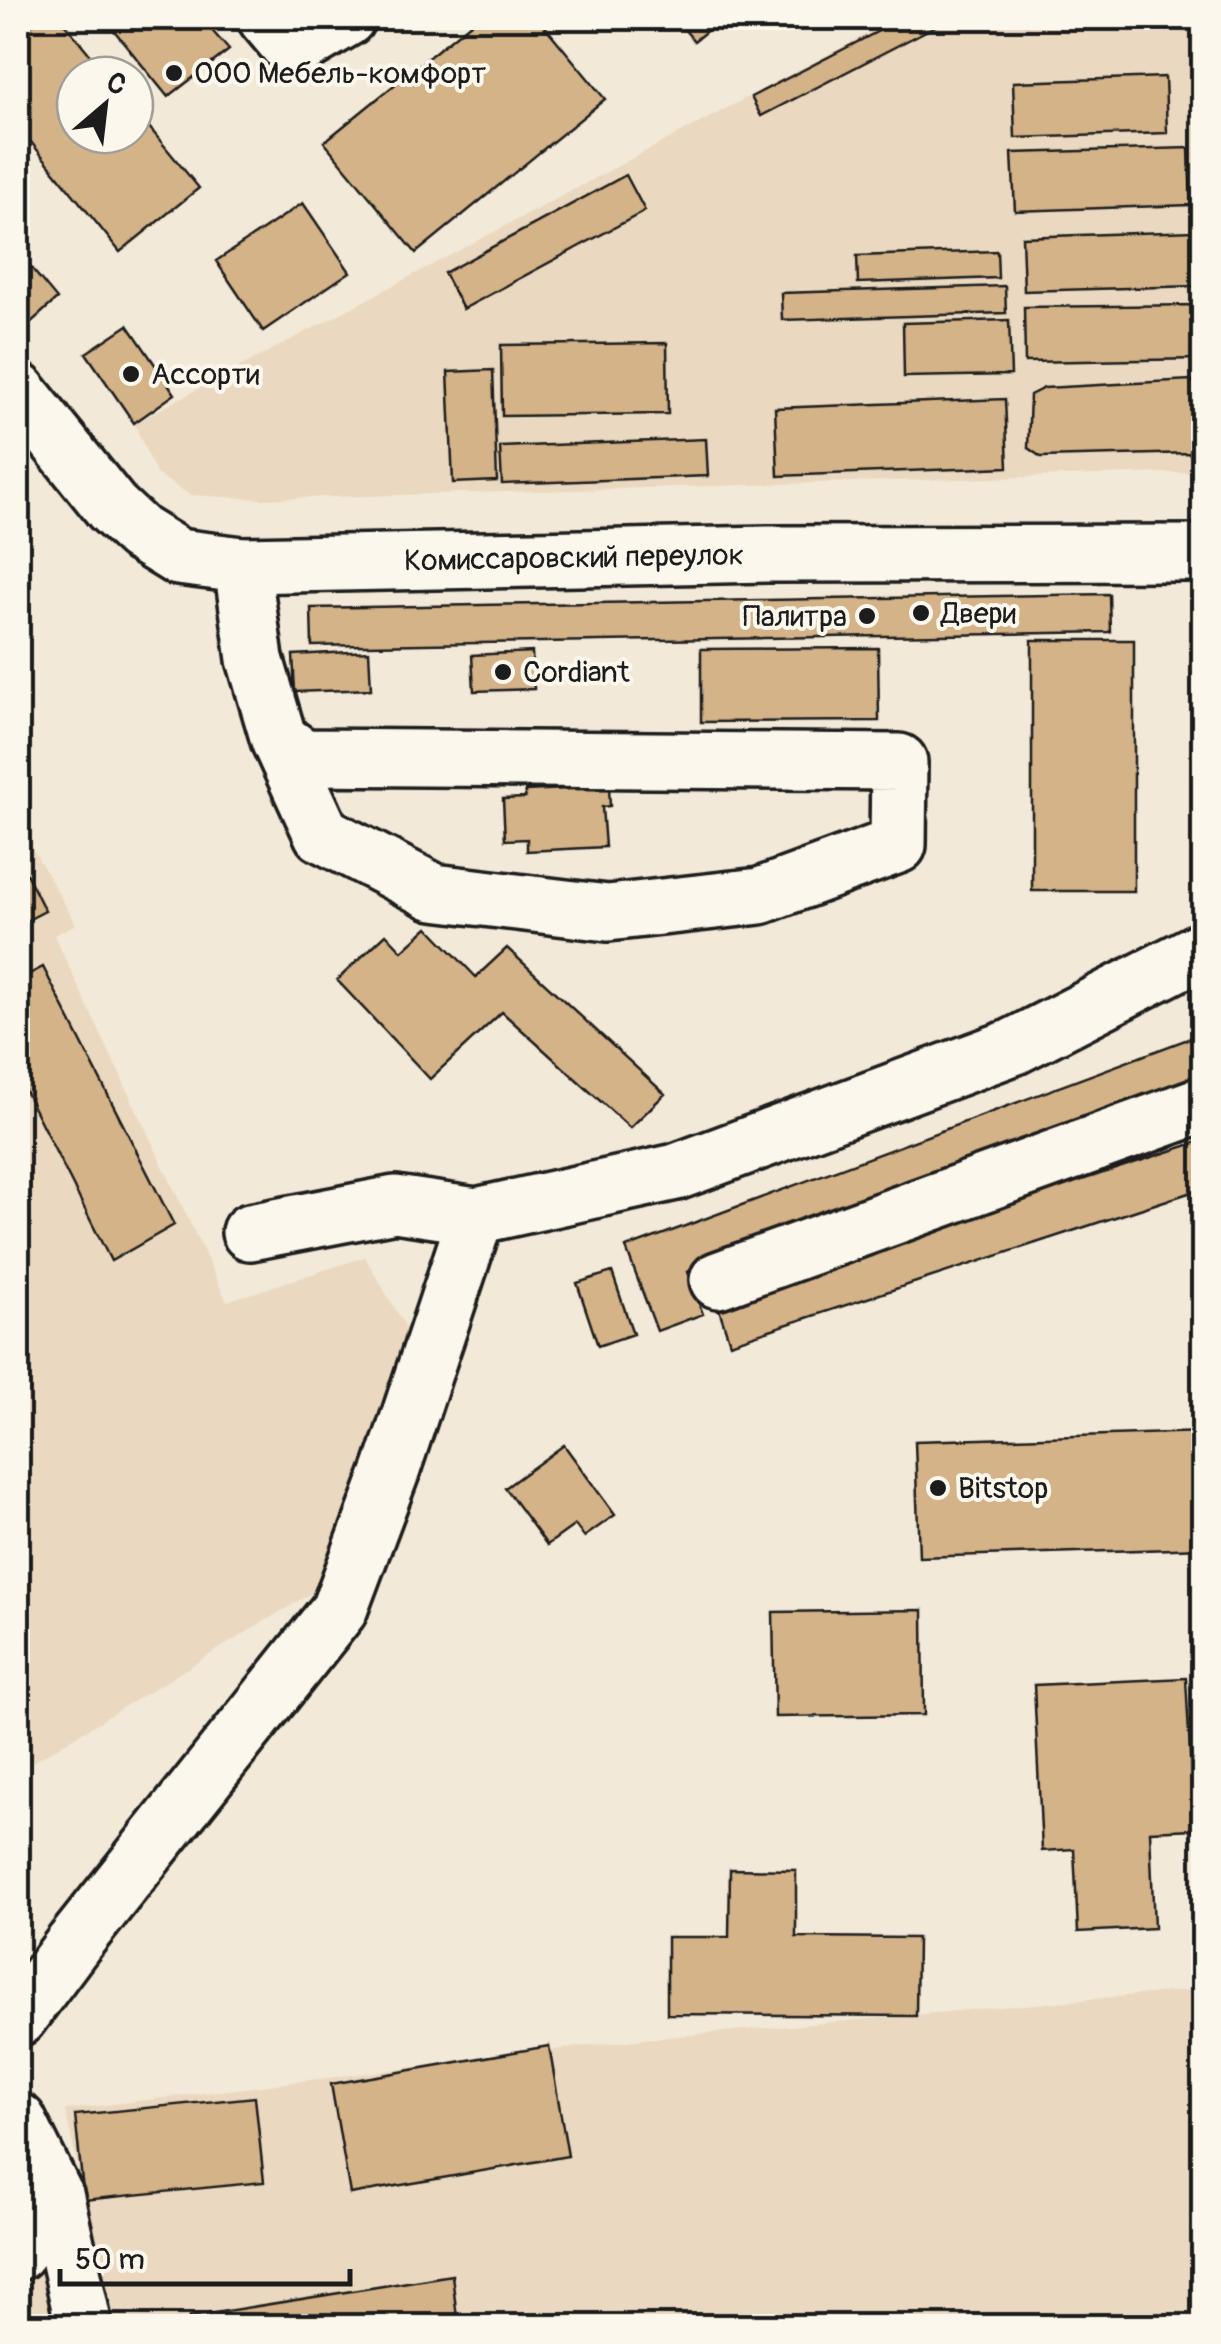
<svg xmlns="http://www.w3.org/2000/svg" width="1221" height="2344" viewBox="0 0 1221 2344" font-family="Pangolin,sans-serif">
  <rect width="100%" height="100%" fill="#f3e9d8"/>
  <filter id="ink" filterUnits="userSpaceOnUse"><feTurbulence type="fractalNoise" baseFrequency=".01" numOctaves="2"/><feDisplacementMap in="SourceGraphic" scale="20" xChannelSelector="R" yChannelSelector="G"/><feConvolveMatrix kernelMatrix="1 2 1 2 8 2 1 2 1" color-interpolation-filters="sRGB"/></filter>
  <g filter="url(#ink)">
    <path fill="#ead9c0" d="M 897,18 L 1203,18 L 1203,472 L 263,499 L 190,495 L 156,474 L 134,423 Z
      M 18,823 L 76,924 L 54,935 L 227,1301 L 365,1257 L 411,1336 L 323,1586 L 18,1771 Z
      M 1203,1989 L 1203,2326 L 114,2326 L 65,2110 L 644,2039 Z
      M 18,2116 L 102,2326 L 18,2326 Z"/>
    <path fill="#d5b388" stroke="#1c1c1c" stroke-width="2.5" d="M 40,18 L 60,18 L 107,75 L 75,75 L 75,135 L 135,135 L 135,110 L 199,188 L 120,252 L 18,126 L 18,36 Z
      M 104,18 L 201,18 L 229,50 L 168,97 Z
      M 477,18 L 538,18 L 605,99 L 416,253 L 324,142 Z
      M 675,18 L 723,18 L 694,41 Z
      M 904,18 L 951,18 L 761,116 L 751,97 Z
      M 1165,77 L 1167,133 L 1015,138 L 1013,82 Z
      M 1189,148 L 1191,205 L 1015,211 L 1012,153 Z
      M 626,175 L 645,211 L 463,309 L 444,273 Z
      M 303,203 L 350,272 L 263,331 L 216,261 Z
      M 1194,231 L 1196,286 L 1024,291 L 1022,237 Z
      M 997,251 L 998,278 L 858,283 L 857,256 Z
      M 18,252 L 57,299 L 27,326 L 18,314 Z
      M 1005,286 L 1006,313 L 782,320 L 781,293 Z
      M 1200,305 L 1201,359 L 1025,362 L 1024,307 Z
      M 1009,320 L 1011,375 L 904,377 L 903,323 Z
      M 128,325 L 175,394 L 134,423 L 86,353 Z
      M 667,343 L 668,414 L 502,416 L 501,345 Z
      M 493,370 L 497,481 L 453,483 L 448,372 Z
      M 1191,380 L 1204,393 L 1202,442 L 1193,453 L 1041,457 L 1028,448 L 1030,395 L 1044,388 Z
      M 1005,399 L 1008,467 L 778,476 L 775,408 Z
      M 706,439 L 708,476 L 502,484 L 500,447 Z
      M 1109,594 L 1110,632 L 312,646 L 311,608 Z
      M 1032,640 L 1134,640 L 1134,891 L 1032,891 Z
      M 878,648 L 879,721 L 701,722 L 701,649 Z
      M 369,651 L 371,689 L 295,692 L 293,655 Z
      M 532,652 L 534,689 L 474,691 L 472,655 Z
      M 609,787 L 610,806 L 602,807 L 605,847 L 527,851 L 527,839 L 505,840 L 503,799 L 525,798 L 525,791 Z
      M 18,857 L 45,911 L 18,925 Z
      M 428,927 L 476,977 L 507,948 L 665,1094 L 630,1128 L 502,1012 L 430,1079 L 337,980 L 386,934 L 402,951 Z
      M 43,967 L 174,1225 L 111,1261 L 18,1077 L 18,980 Z
      M 1204,1033 L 1204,1080 L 687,1272 L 703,1314 L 657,1331 L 626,1248 Z
      M 1204,1140 L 1204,1188 L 730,1343 L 716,1300 Z
      M 612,1272 L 633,1334 L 598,1346 L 577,1283 Z
      M 1204,1432 L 1204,1548 L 919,1557 L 915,1441 Z
      M 564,1445 L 615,1515 L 584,1537 L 575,1525 L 547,1545 L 505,1488 Z
      M 923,1610 L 924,1715 L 775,1717 L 773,1612 Z
      M 1186,1678 L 1194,1829 L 1150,1831 L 1154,1928 L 1078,1932 L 1074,1849 L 1042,1851 L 1034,1685 Z
      M 730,1869 L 796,1870 L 796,1937 L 917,1938 L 916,2016 L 667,2014 L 667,1937 L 729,1937 Z
      M 549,2046 L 568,2156 L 350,2194 L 331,2084 Z
      M 255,2097 L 264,2182 L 84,2200 L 75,2115 Z
      M 452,2275 L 458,2326 L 190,2326 L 189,2317 Z"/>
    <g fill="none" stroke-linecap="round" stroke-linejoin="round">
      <g stroke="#1c1c1c" stroke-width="62">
        <path id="minor" d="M 266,18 L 293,50 L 347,18
          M 242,565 L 255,659 L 279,740 L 303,757 L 899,762 L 898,845 L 760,896 L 608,913 L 434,892 L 322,834 L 279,740
          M 250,1232 L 395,1204 L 476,1216 L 676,1172 L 1013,1047 L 1204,949
          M 718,1280 L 1204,1104
          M 18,2018 L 74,1943 L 339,1610 L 392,1469 L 476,1216
          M 18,2121 L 56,2198 L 84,2326
          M 18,2252 L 56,2198"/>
      </g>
      <g stroke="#1c1c1c" stroke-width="62">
        <path id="major" d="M 18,391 L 112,508 L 139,533 L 178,557 L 242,565 L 768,554 L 1204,553"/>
      </g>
      <use href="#minor" stroke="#fbf7ec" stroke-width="55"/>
      <use href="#major" stroke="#fbf7ec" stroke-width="55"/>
    </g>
  </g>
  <g fill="#1c1c1c" stroke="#fbf7ec" stroke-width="4">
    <circle cx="174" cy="73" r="10"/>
    <circle cx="131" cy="374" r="10"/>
    <circle cx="921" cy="613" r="10"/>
    <circle cx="867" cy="616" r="10"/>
    <circle cx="503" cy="672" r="10"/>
    <circle cx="938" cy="1488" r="10"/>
  </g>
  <g text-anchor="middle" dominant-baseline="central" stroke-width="8" stroke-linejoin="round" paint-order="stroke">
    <g font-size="30" fill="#1c1c1c" stroke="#fbf7ec" text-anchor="start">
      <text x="194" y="73">ООО Мебель-комфорт</text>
      <text x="151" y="374">Ассорти</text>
      <text x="941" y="613">Двери</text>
      <text x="847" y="616" text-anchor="end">Палитра</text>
      <text x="523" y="672">Cordiant</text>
      <text x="958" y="1488">Bitstop</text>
    </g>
    <g font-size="30" fill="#1c1c1c" stroke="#fbf7ec">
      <text transform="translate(574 558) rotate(-1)">Комиссаровский переулок</text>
    </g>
  </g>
  <rect width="1221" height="2344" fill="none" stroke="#fbf7ec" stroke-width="60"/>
  <rect x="30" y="30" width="1161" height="2284" fill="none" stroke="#1c1c1c" stroke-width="4" filter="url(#ink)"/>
  <g transform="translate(105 105) rotate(28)"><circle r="48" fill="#fbf7ec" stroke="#a29f99" stroke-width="2.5"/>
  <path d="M0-8L18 38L0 25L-18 38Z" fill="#1c1c1c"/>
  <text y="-15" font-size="28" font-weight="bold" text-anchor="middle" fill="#1c1c1c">С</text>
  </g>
  <path d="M60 2269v15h290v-15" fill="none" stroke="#1c1c1c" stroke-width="5"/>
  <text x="75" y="2269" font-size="30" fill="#1c1c1c" stroke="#fbf7ec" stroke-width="8" paint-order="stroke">50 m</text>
</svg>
